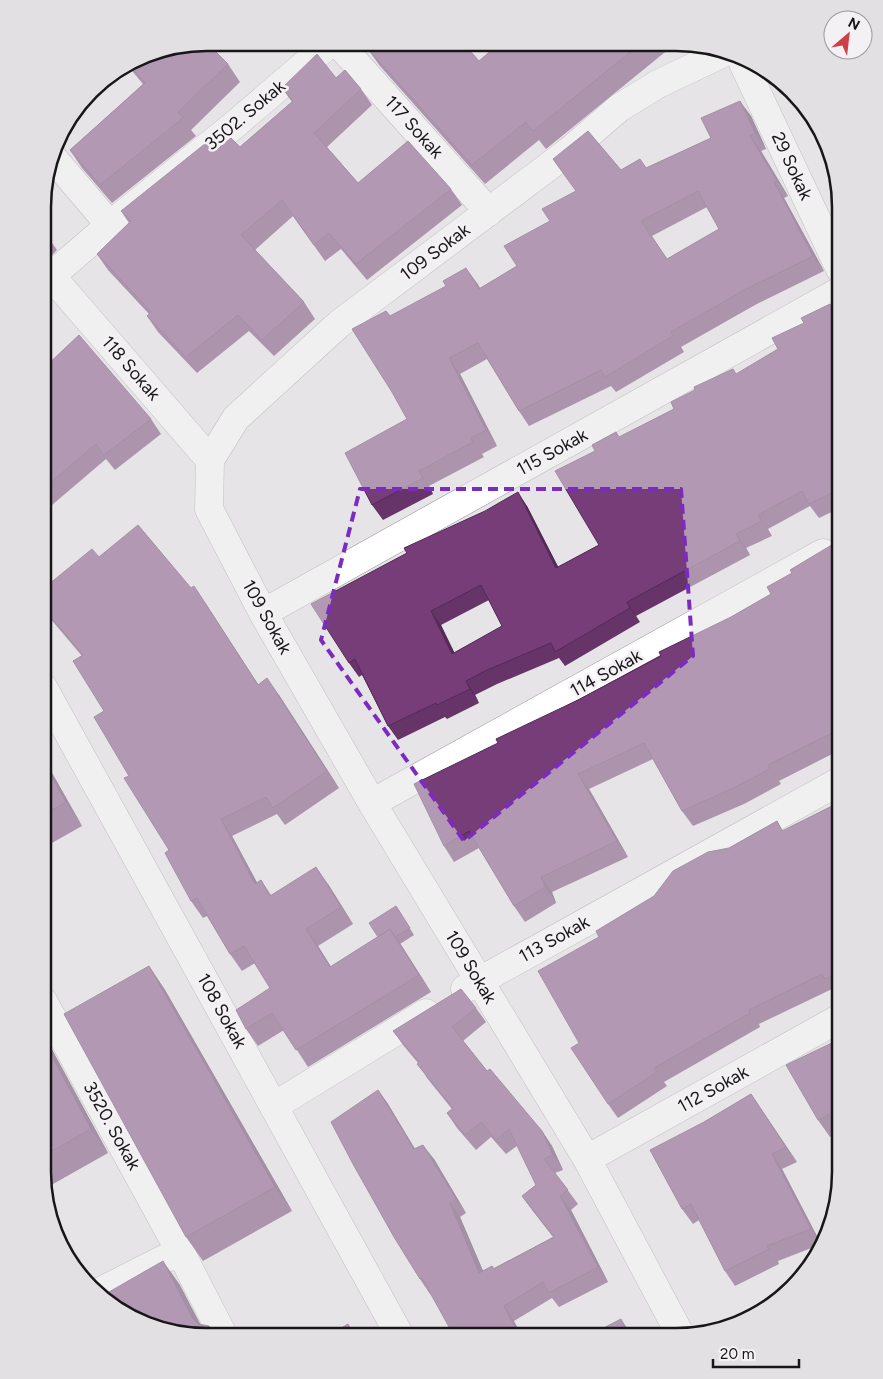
<svg xmlns="http://www.w3.org/2000/svg" width="883" height="1379" viewBox="0 0 883 1379" font-family="Figtree,sans-serif">
  <rect width="100%" height="100%" fill="#e6e4e6"/>
  <g fill="none" stroke-linecap="round" stroke-linejoin="round">
    <g stroke="#979597" stroke-width="29">
      <path id="minor" d="M 338,43 L 489,212
        M 743,63 L 840,269
        M 53,158 L 110,225
        M 52,277 L 210,460
        M 44,282 L 110,225 L 233,126 L 330,43
        M 263,613 L 840,291
        M 43,687 L 400,1336
        M 372,803 L 823,553
        M 465,989 L 840,781
        M 43,1001 L 180,1251 L 223,1335
        M 274,1106 L 426,1013
        M 587,1159 L 840,1018
        M 99,1292 L 180,1251
        M 681,1336 L 587,1159 L 372,803 L 263,613 L 209,509 L 210,460 L 236,418 L 339,324 L 568,152 L 619,108 L 658,84 L 721,54"/>
    </g>
    <use href="#minor" stroke="#fff" stroke-width="28"/>
  </g>
  <path fill="#663468" fill-rule="evenodd" d="M 296,43 L 306,43 L 301,48 Z
    M 366,43 L 479,61 L 500,43 L 675,44 L 546,149 L 539,140 L 485,184 L 380,66 L 367,48 L 368,46 Z
    M 145,55 L 228,64 L 240,82 L 191,130 L 196,136 L 112,203 L 82,168 L 70,150 L 143,84 L 128,66 Z
    M 336,78 L 361,89 L 372,105 L 327,147 L 358,183 L 451,189 L 462,205 L 367,280 L 341,249 L 325,261 L 293,216 L 255,250 L 304,302 L 315,319 L 274,356 L 249,331 L 197,373 L 158,332 L 147,316 L 149,314 L 108,270 L 97,254 L 129,223 L 121,211 L 214,152 L 240,147 L 292,102 L 282,88 Z
    M 751,116 L 766,149 L 761,151 L 788,196 L 784,198 L 824,271 L 755,305 L 681,347 L 684,352 L 616,392 L 611,386 L 529,426 L 519,411 L 487,359 L 460,374 L 497,446 L 482,454 L 484,457 L 429,486 L 433,494 L 383,520 L 372,505 L 407,419 L 390,316 L 477,283 L 480,288 L 517,266 L 550,221 L 621,170 L 640,159 L 646,168 L 711,138 ZM 707,207 L 719,229 L 667,259 L 652,236 Z
    M 44,232 L 48,237 L 57,250 L 44,263 Z
    M 830,304 L 840,319 L 840,508 L 819,518 L 810,506 L 768,529 L 772,536 L 746,548 L 750,555 L 636,616 L 640,622 L 565,666 L 559,658 L 497,684 L 475,695 L 479,703 L 447,719 L 445,717 L 398,740 L 388,726 L 362,675 L 359,677 L 349,663 L 527,506 L 558,567 L 599,545 L 595,451 L 620,437 L 674,409 L 737,374 L 778,349 L 804,323 ZM 489,600 L 502,626 L 454,653 L 441,625 Z
    M 44,368 L 151,419 L 161,434 L 115,470 L 106,459 L 45,511 L 43,510 Z
    M 840,540 L 840,750 L 779,781 L 781,784 L 744,804 L 693,826 L 682,811 L 653,759 L 589,789 L 628,857 L 552,892 L 556,903 L 525,922 L 514,906 L 479,848 L 454,862 L 444,846 L 498,743 L 731,617 L 771,594 L 792,573 Z
    M 99,557 L 191,588 L 206,604 L 258,684 L 279,695 L 339,788 L 285,825 L 277,814 L 232,836 L 257,883 L 261,880 L 271,895 L 328,884 L 353,924 L 318,946 L 331,967 L 378,937 L 396,906 L 414,935 L 400,944 L 431,992 L 308,1067 L 284,1030 L 258,1046 L 246,1029 L 270,988 L 255,963 L 242,971 L 230,954 L 207,916 L 203,918 L 191,901 L 169,850 L 129,776 L 104,711 L 82,656 L 43,610 L 43,589 Z
    M 43,757 L 82,826 L 43,848 Z
    M 840,802 L 840,990 L 835,993 L 832,989 L 759,1024 L 760,1027 L 664,1082 L 667,1086 L 618,1118 L 608,1104 L 579,1043 L 599,937 L 654,896 L 729,848 L 777,821 L 783,831 Z
    M 149,966 L 165,990 L 292,1211 L 203,1261 L 186,1237 Z
    M 476,1008 L 486,1022 L 463,1041 L 487,1071 L 542,1131 L 552,1146 L 563,1170 L 555,1173 L 578,1204 L 571,1210 L 608,1282 L 559,1307 L 552,1298 L 514,1321 L 430,1294 L 420,1279 L 378,1090 L 388,1104 L 415,1149 L 434,1159 L 466,1213 L 460,1217 L 483,1271 L 494,1268 L 553,1237 L 532,1210 L 522,1196 L 536,1185 L 517,1146 L 506,1154 L 491,1137 L 476,1150 L 457,1128 L 447,1113 L 452,1109 L 427,1078 L 418,1063 L 403,1045 L 393,1031 Z
    M 43,1033 L 108,1153 L 46,1188 L 42,1172 Z
    M 840,1039 L 838,1132 L 830,1137 L 818,1120 Z
    M 751,1094 L 797,1162 L 782,1169 L 820,1242 L 819,1245 L 778,1261 L 779,1264 L 735,1286 L 725,1271 L 699,1220 L 693,1224 L 682,1209 L 704,1122 Z"/>
  <path fill="#532b55" d="M 740,101 L 751,116 L 766,149 L 755,133 Z
    M 750,136 L 761,151 L 788,196 L 777,181 Z
    M 774,182 L 784,198 L 824,271 L 813,256 Z
    M 466,268 L 477,283 L 489,305 L 479,289 Z
    M 830,304 L 840,319 L 840,324 Z
    M 449,358 L 460,374 L 497,446 L 486,430 Z
    M 419,471 L 429,486 L 433,494 L 423,478 Z
    M 518,492 L 527,506 L 566,582 L 556,568 Z
    M 736,534 L 746,548 L 750,555 L 740,541 Z
    M 194,586 L 206,604 L 269,702 L 258,685 Z
    M 627,602 L 636,616 L 640,622 L 630,608 Z
    M 431,611 L 441,625 L 462,668 L 452,654 Z
    M 267,678 L 279,695 L 339,788 L 327,771 Z
    M 466,681 L 475,695 L 479,703 L 470,689 Z
    M 43,757 L 82,826 L 66,802 L 43,762 Z
    M 578,774 L 589,789 L 628,857 L 617,841 Z
    M 221,819 L 232,836 L 267,901 L 255,884 Z
    M 316,867 L 328,884 L 353,924 L 341,907 Z
    M 541,877 L 552,892 L 556,903 L 545,887 Z
    M 306,929 L 318,946 L 342,984 L 330,967 Z
    M 390,929 L 402,946 L 431,992 L 419,975 Z
    M 149,966 L 165,990 L 292,1211 L 275,1187 Z
    M 43,1033 L 108,1153 L 91,1129 L 43,1040 Z
    M 378,1090 L 388,1104 L 424,1164 L 414,1149 Z
    M 751,1094 L 761,1109 L 797,1162 L 786,1147 Z
    M 542,1131 L 552,1146 L 563,1170 L 553,1155 Z
    M 423,1145 L 434,1159 L 466,1213 L 456,1199 Z
    M 772,1154 L 782,1169 L 820,1242 L 811,1229 Z
    M 560,1196 L 571,1210 L 608,1282 L 598,1267 Z
    M 450,1203 L 460,1217 L 490,1287 L 479,1273 Z
    M 163,1261 L 180,1285 L 206,1335 L 192,1318 Z
    M 504,1306 L 514,1321 L 522,1336 L 519,1336 Z
    M 621,1319 L 631,1334 L 632,1336 L 628,1336 Z"/>
  <path fill="#773d79" stroke="#532b55" fill-rule="evenodd" d="M 207,43 L 228,64 L 178,112 L 183,118 L 100,185 L 70,150 L 145,83 L 129,64 L 145,55 Z
    M 366,43 L 463,43 L 479,61 L 500,43 L 640,44 L 533,131 L 526,122 L 472,165 L 367,48 L 369,46 Z
    M 317,54 L 336,78 L 345,70 L 361,89 L 314,133 L 358,183 L 408,141 L 451,189 L 356,264 L 329,233 L 314,245 L 282,200 L 241,235 L 304,302 L 262,340 L 238,315 L 186,357 L 147,316 L 151,312 L 97,254 L 131,221 L 121,211 L 206,143 L 214,152 L 231,138 L 240,147 L 293,101 L 282,88 Z
    M 740,101 L 755,133 L 750,136 L 777,181 L 774,182 L 813,256 L 744,290 L 671,332 L 673,336 L 605,377 L 601,370 L 519,411 L 478,343 L 449,358 L 486,430 L 471,438 L 473,442 L 419,471 L 423,478 L 372,505 L 345,453 L 407,419 L 392,392 L 352,329 L 386,311 L 390,316 L 446,286 L 443,281 L 466,268 L 479,289 L 517,266 L 504,246 L 550,221 L 542,209 L 576,191 L 553,159 L 588,131 L 621,170 L 640,159 L 646,168 L 711,138 L 701,118 ZM 698,191 L 719,229 L 667,259 L 641,221 Z
    M 44,232 L 48,237 L 44,241 Z
    M 830,304 L 840,324 L 840,477 L 839,478 L 840,481 L 840,489 L 809,504 L 802,491 L 758,515 L 762,521 L 736,534 L 740,541 L 627,602 L 630,608 L 555,652 L 551,643 L 487,670 L 466,681 L 470,689 L 437,705 L 436,703 L 388,726 L 355,659 L 349,663 L 311,604 L 407,553 L 404,548 L 485,511 L 518,492 L 556,568 L 599,545 L 555,471 L 595,451 L 592,445 L 616,432 L 619,437 L 674,409 L 671,402 L 695,390 L 694,387 L 733,369 L 736,374 L 778,349 L 772,338 L 804,323 L 801,318 ZM 481,585 L 502,626 L 452,654 L 431,611 Z
    M 79,335 L 151,419 L 104,455 L 96,444 L 43,489 L 44,368 Z
    M 138,525 L 191,588 L 194,586 L 258,685 L 267,678 L 327,771 L 273,808 L 266,797 L 221,819 L 255,884 L 261,880 L 270,896 L 316,867 L 341,907 L 306,929 L 330,967 L 390,929 L 419,975 L 296,1050 L 272,1013 L 246,1029 L 236,1010 L 270,988 L 244,946 L 230,954 L 197,898 L 191,901 L 165,853 L 169,850 L 124,778 L 129,776 L 94,717 L 104,711 L 73,661 L 83,655 L 43,608 L 43,589 L 92,549 L 99,557 Z
    M 840,540 L 840,729 L 768,765 L 770,769 L 733,788 L 682,811 L 644,743 L 578,774 L 617,841 L 541,877 L 545,887 L 514,906 L 469,831 L 444,846 L 414,784 L 498,743 L 496,739 L 578,700 L 661,656 L 659,652 L 731,617 L 771,594 L 767,587 L 792,573 L 790,570 Z
    M 43,762 L 66,802 L 43,815 Z
    M 840,802 L 840,970 L 825,979 L 822,974 L 749,1010 L 750,1013 L 654,1068 L 657,1072 L 608,1104 L 571,1048 L 579,1043 L 538,971 L 599,937 L 596,931 L 654,896 L 673,871 L 708,852 L 729,848 L 777,821 L 782,831 Z
    M 396,906 L 410,928 L 395,937 L 390,929 L 378,937 L 369,923 Z
    M 149,966 L 275,1187 L 186,1237 L 64,1014 Z
    M 461,989 L 476,1008 L 452,1027 L 487,1071 L 490,1069 L 542,1131 L 553,1155 L 544,1159 L 568,1190 L 560,1196 L 598,1267 L 549,1293 L 543,1282 L 504,1306 L 519,1336 L 454,1336 L 422,1278 L 420,1279 L 394,1237 L 353,1164 L 331,1122 L 378,1090 L 414,1149 L 423,1145 L 456,1199 L 450,1203 L 479,1273 L 492,1266 L 494,1269 L 554,1237 L 522,1196 L 536,1185 L 509,1129 L 496,1140 L 481,1122 L 465,1135 L 447,1113 L 453,1108 L 417,1064 L 419,1062 L 393,1031 Z
    M 840,1039 L 840,1136 L 829,1114 L 818,1120 L 786,1065 Z
    M 43,1040 L 91,1129 L 43,1156 Z
    M 751,1094 L 786,1147 L 772,1154 L 811,1229 L 767,1246 L 769,1249 L 725,1271 L 691,1204 L 682,1209 L 650,1150 L 704,1122 Z
    M 163,1261 L 192,1318 L 198,1324 L 209,1326 L 214,1335 L 186,1335 L 107,1303 L 102,1296 Z
    M 621,1319 L 628,1336 L 588,1336 Z
    M 348,1324 L 354,1336 L 328,1336 Z"/>
  <path d="M0 0H883V1379H0ZM 360,489 L 681,489 L 693,656 L 464,841 L 321,640 Z" fill="#e6e4e6" fill-opacity=".55" fill-rule="evenodd"/>
  <path fill="none" stroke="#7b2cbf" stroke-width="4" stroke-dasharray="10 6" stroke-linejoin="round" d="M 360,489 L 681,489 L 693,656 L 464,841 L 321,640 Z"/>
  <g text-anchor="middle" dominant-baseline="central" stroke-width="5" stroke-linejoin="round" paint-order="stroke">
    <g font-size="18" fill="#181718" stroke="#f4f1f4">
      <text transform="translate(245 115) rotate(-40)">3502. Sokak</text>
      <text transform="translate(414 127) rotate(48)">117 Sokak</text>
      <text transform="translate(792 166) rotate(65)">29 Sokak</text>
      <text transform="translate(435 252) rotate(-37)">109 Sokak</text>
      <text transform="translate(131 368) rotate(49)">118 Sokak</text>
      <text transform="translate(552 452) rotate(-29)">115 Sokak</text>
      <text transform="translate(267 617) rotate(61)">109 Sokak</text>
      <text transform="translate(606 673) rotate(-29)">114 Sokak</text>
      <text transform="translate(554 939) rotate(-29)">113 Sokak</text>
      <text transform="translate(471 967) rotate(59)">109 Sokak</text>
      <text transform="translate(222 1011) rotate(61)">108 Sokak</text>
      <text transform="translate(713 1089) rotate(-29)">112 Sokak</text>
      <text transform="translate(112 1126) rotate(61)">3520. Sokak</text>
    </g>
  </g>
  <path d="M0 0H883V1379H0ZM207 51H676A156 156 0 0 1 832 207V1172A156 156 0 0 1 676 1328H207A156 156 0 0 1 51 1172V207A156 156 0 0 1 207 51Z" fill="#e2e0e2" fill-rule="evenodd"/>
  <path fill="none" stroke="#181718" stroke-width="2.5" d="M207 51H676A156 156 0 0 1 832 207V1172A156 156 0 0 1 676 1328H207A156 156 0 0 1 51 1172V207A156 156 0 0 1 207 51Z"/>
  <g transform="translate(848 35) rotate(28)"><circle r="24" fill="#f4f1f4" stroke="#9c9a9c"/>
  <path d="M0-4L9 19L0 12L-9 19Z" fill="#cf3f46"/>
  <text y="-8" font-size="14" font-weight="bold" text-anchor="middle" fill="#181718">N</text>
  </g>
  <path d="M713 1359v8h86v-8" fill="none" stroke="#181718" stroke-width="2.5"/>
  <text x="720" y="1359" font-size="15" fill="#181718" stroke="#f4f1f4" stroke-width="4" paint-order="stroke">20 m</text>
</svg>
